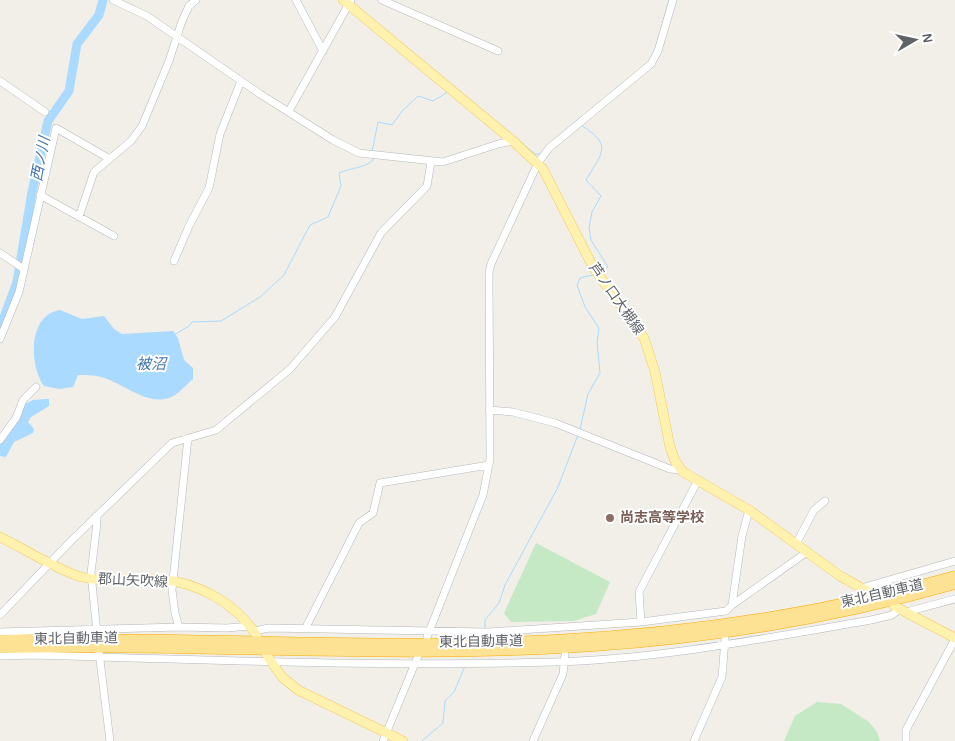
<svg xmlns="http://www.w3.org/2000/svg" width="955" height="741" viewBox="0 0 955 741" font-family="'Alegreya Sans','Noto Sans JP',sans-serif">
  <rect width="100%" height="100%" fill="#f1efe8"/>
  <path fill="#c5e8c5" d="M 536,543 L 610,582 L 596,614 L 574,621 L 511,622 L 504,613 Z
    M 817,702 L 841,704 L 869,722 L 877,732 L 880,741 L 784,741 L 795,716 Z"/>
  <path fill="#aadaff" d="M 60,310 L 82,319 L 104,316 L 114,329 L 122,334 L 173,331 L 178,338 L 184,360 L 193,368 L 193,379 C 187,384 181,391 175,395 C 151,410 124,383 101,377 C 94,375 85,375 78,375 L 73,387 L 60,389 L 44,386 C 29,364 28,315 60,310 Z
    M 45,399 L 49,399 L 49,406 L 31,417 L 28,422 L 34,429 L 33,433 L 14,442 L 6,457 L 0,456 L 0,444 L 25,404 L 33,400 Z"/>
  <g fill="none" stroke-linecap="round" stroke-linejoin="round">
    <path stroke="#aadaff" stroke-width="1" d="M 655,50 L 669,0
      M 492,119 L 535,154 L 541,154
      M 582,126 C 614,145 601,154 586,180 L 601,196 L 592,212 L 589,228 L 591,240 L 608,267 L 601,271
      M 550,143 L 581,117
      M 372,152 L 378,122 L 392,125 L 402,111 L 418,96 L 433,101 L 448,92
      M 174,335 L 189,326 L 192,322 L 221,321 L 260,297 L 284,275 L 310,225 L 328,217 L 341,186 L 339,173 C 352,167 365,169 374,159
      M 580,429 L 588,394 L 600,373 L 597,342 L 599,328 L 585,307 L 577,285 L 580,278 L 593,275
      M 485,629 L 485,620 L 499,603 L 505,585 L 558,487 L 578,435
      M 422,741 L 443,723 L 445,701 L 454,692 L 465,666"/>
    <path stroke="#aadaff" stroke-width="9" d="M 0,328 L 17,282 L 32,192 L 48,121 L 69,91 L 77,44 L 99,15 L 103,0"/>
    <g stroke="#b5b8bc" stroke-width="8">
      <path id="minor" d="M 113,0 L 147,16 L 260,94 L 333,140 L 359,153 L 443,162 L 498,144 L 513,141
        M 296,0 L 323,51
        M 382,0 L 498,51
        M 0,81 L 45,112
        M 289,111 L 351,0
        M 40,195 L 114,236
        M 79,217 L 94,172 L 131,141 L 142,126 L 169,61 L 182,21 L 189,6 L 196,0
        M 0,253 L 24,269
        M 174,261 L 189,226 L 209,188 L 220,134 L 241,81
        M 0,339 L 19,292 L 56,128 L 108,158
        M 489,410 L 513,412 L 555,423 L 670,469 L 681,470
        M 0,440 L 16,418 L 23,400 L 36,387
        M 96,516 L 97,523 L 91,573 L 97,633
        M 796,544 L 814,510 L 825,501
        M 861,588 L 955,561
        M 732,605 L 807,552
        M 906,612 L 955,599
        M 0,615 L 70,542 L 172,443 L 216,430 L 290,369 L 335,317 L 381,233 L 427,186 L 431,162
        M 641,622 L 639,592 L 697,482
        M 179,627 L 175,613 L 172,590 L 188,438
        M 305,629 L 359,523 L 373,513 L 380,483 L 489,465
        M 254,631 L 269,628 L 488,632 L 641,622 L 726,611 L 732,605 L 742,536 L 749,510
        M 0,632 L 179,627 L 227,628 L 250,626
        M 427,637 L 483,495 L 490,459 L 489,272 L 491,264 L 538,163 L 549,148 L 651,64 L 658,51 L 673,0
        M 99,652 L 110,741
        M 0,656 L 35,655 C 208,660 381,667 554,662 C 660,659 766,638 871,620 L 892,615 L 900,609
        M 383,741 L 418,656
        M 533,741 L 563,674 L 565,655
        M 694,741 L 722,677 L 725,639
        M 906,741 L 906,730 L 955,639"/>
    </g>
    <g stroke="#f2c960" stroke-width="10">
      <path id="major" d="M 343,0 L 513,141 L 543,169 L 593,267 L 644,338 L 655,372 L 670,447 L 675,461 L 683,472 L 749,510 L 840,576 L 869,592
        M 0,537 C 25,549 52,567 78,576 C 104,584 132,577 158,579 C 198,582 236,603 257,636
        M 894,606 L 955,638
        M 266,654 L 282,677 L 298,690 L 403,741"/>
    </g>
    <g stroke="#f9ab00" stroke-width="11">
      <path id="highway" d="M 0,640 C 185,635 370,650 555,640 C 690,633 825,613 955,576
        M 0,648 C 198,643 396,660 594,646 C 716,638 838,617 955,584"/>
    </g>
    <use href="#minor" stroke="#fff" stroke-width="7"/>
    <use href="#major" stroke="#fff2af" stroke-width="9"/>
    <use href="#highway" stroke="#fde293" stroke-width="10"/>
  </g>
  <circle fill="#8d6e63" stroke="#fff" stroke-width="2" cx="610" cy="518" r="5"/>
  <g text-anchor="middle" dominant-baseline="central" stroke-width="4" stroke-linejoin="round" paint-order="stroke">
    <g font-size="14" fill="#5f6368" stroke="#fff">
      <text transform="translate(616 299) rotate(55)">芦ノ口大槻線</text>
      <text transform="translate(133 581) rotate(3)">郡山矢吹線</text>
      <text transform="translate(882 594) rotate(-13)">東北自動車道</text>
      <text transform="translate(76 639) rotate(-1)">東北自動車道</text>
      <text transform="translate(481 642) rotate(-1)">東北自動車道</text>
    </g>
    <g font-size="14" font-weight="bold" fill="#785e54" stroke="#fff" text-anchor="start">
      <text x="620" y="518">尚志高等学校</text>
    </g>
    <g font-size="15" font-style="italic" fill="#4174aa" stroke="#fff">
      <text transform="translate(41 159) rotate(-79)">西ノ川</text>
      <text x="151" y="364">被沼</text>
    </g>
  </g>
  <g transform="translate(915 40) rotate(81)" stroke="#ffffff" stroke-width="4" paint-order="stroke">
  <path d="M0-4L9 19L0 12L-9 19Z" fill="#5f6368"/>
  <text y="-8" font-size="14" font-weight="bold" text-anchor="middle" fill="#5f6368">N</text>
  </g>
</svg>
